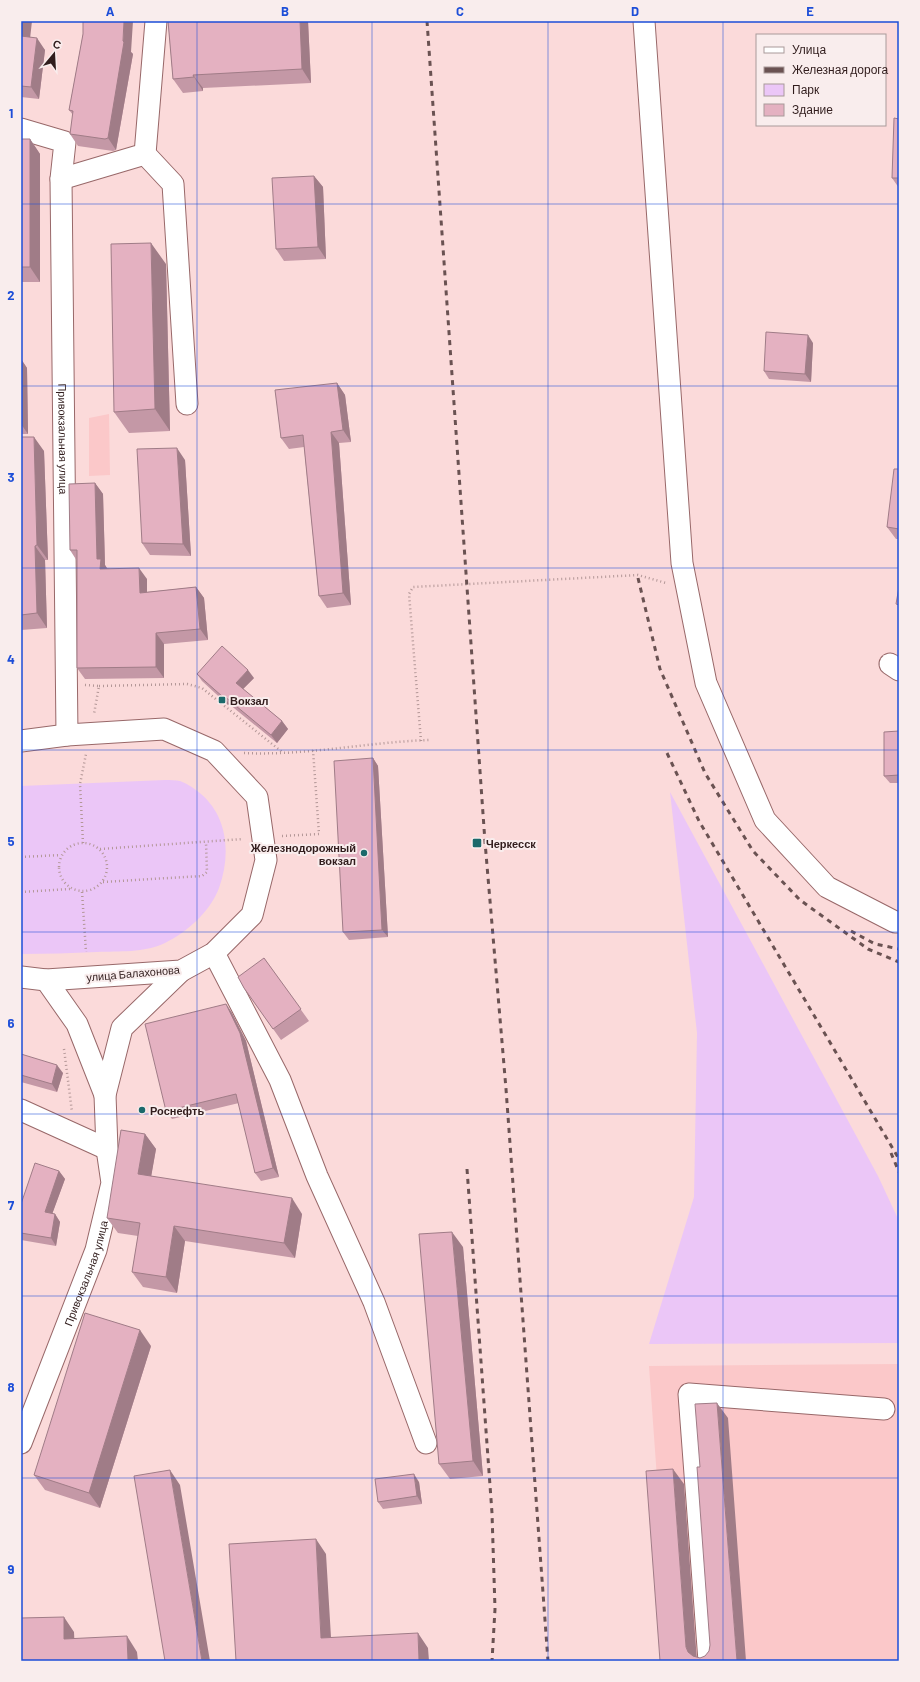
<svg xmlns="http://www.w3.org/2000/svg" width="920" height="1682" viewBox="0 0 920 1682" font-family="Barlow,sans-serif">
  <rect width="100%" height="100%" fill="#fbdada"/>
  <path fill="#fbc8c9" d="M 109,414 L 110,475 L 89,476 L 89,418 Z
    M 899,1364 L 899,1661 L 670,1661 L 649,1366 Z"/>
  <path fill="#ebc6f7" d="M 165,780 C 170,780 176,780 180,781 C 188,784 195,789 201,794 C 228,817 231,855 219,888 C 210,912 187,932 165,943 C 144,953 119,951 97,952 C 71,953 46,954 21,954 L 21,786 Z
    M 670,792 L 878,1176 L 899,1221 L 899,1343 L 649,1344 L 694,1197 L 697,1033 Z"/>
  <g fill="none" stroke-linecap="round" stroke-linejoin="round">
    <g stroke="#986869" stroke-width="23">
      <g id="minor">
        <path d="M 644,21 L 682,563 L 706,683 L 765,820 L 827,887 L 895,922 L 899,922"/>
        <path id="s1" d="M 21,129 L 65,142 L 61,179 L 67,735"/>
        <path d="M 145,154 L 173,184 L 187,404"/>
        <path d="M 61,179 L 145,154 L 156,21"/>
        <path d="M 890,664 L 899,670"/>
        <path d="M 21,741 L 67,735 L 164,729 L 214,751 L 257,797 L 266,860 L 252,915 L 214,953 L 181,971 L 46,980 L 21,977"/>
        <path d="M 214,953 L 280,1080 L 317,1176 L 374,1302 L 426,1443"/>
        <path d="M 46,980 L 77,1024 L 105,1095"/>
        <path d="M 21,1110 L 107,1149"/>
        <path id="s2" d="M 21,1443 L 96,1250 L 112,1183 L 107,1149 L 105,1095 L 122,1028 L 181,971"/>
        <path d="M 709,1661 L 689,1394 L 884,1409"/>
      </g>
    </g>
    <path stroke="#b39797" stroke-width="2.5" stroke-dasharray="1 3" stroke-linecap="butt" d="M 85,685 L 99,686 L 94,714
      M 99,686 L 187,684 L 202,688 L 282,752
      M 421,741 L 409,594 L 413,587 L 638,575 L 666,583
      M 244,753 C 306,756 368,742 429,740
      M 282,836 L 319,834 L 313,750
      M59 867a24 24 0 1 1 48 0a24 24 0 1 1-48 0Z
      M 83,843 L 80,784 L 86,754
      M 100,849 L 243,839
      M 21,857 L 61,855
      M 103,882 L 202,876 L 207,872 L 206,842
      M 21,892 L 70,889
      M 82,892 L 86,952
      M 64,1049 L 72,1112"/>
    <use href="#minor" stroke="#fff" stroke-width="21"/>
    <path stroke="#6a5252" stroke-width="3" stroke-dasharray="5 5" stroke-linecap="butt" d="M 427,21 L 485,842 L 506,1089 L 548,1661
      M 638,578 L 660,669 L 705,773 L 753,851 L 800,900 L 868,949 L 899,962
      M 667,753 L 699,821 L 899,1159
      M 851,931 L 875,944 L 899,949
      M 891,1153 L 899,1172
      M 467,1169 L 492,1513 L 495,1609 L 492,1661"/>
  </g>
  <path fill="#c498a6" d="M 21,21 L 30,37 L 45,50 L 39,99 L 21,97 Z
    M 168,21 L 308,21 L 311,83 L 203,88 L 203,91 L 183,93 L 173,79 Z
    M 83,34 L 131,52 L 133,54 L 116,150 L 113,151 L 78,146 L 70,134 L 73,115 L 69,110 Z
    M 899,119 L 899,188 L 892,178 Z
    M 21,139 L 30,139 L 40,154 L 40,282 L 21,282 Z
    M 314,176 L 323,187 L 326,259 L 284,261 L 276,249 Z
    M 166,264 L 170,431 L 129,433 L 114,412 Z
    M 813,343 L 811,382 L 769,379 L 764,371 Z
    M 21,359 L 27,368 L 28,434 L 21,434 Z
    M 337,383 L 345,395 L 351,442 L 339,443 L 351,605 L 327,608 L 319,596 L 304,447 L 289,449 L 281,438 Z
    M 21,437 L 44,451 L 48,560 L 45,560 L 47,628 L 21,630 Z
    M 185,460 L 191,556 L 150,555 L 142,543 Z
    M 899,469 L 899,539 L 896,539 L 887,527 Z
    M 95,483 L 103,494 L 105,565 L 107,568 L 147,579 L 147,592 L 196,587 L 204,598 L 208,640 L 164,644 L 164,678 L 85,679 L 77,668 L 77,561 L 70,550 Z
    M 197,674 L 254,678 L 243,689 L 282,721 L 288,729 L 277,743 L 229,704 L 228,705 L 202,681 Z
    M 899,731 L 899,783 L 890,783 L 884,776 Z
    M 373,758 L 378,766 L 388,937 L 349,940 L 343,932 Z
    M 264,958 L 309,1021 L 281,1040 L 244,988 Z
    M 226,1004 L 232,1013 L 246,1041 L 279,1177 L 261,1181 L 255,1173 L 239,1103 L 172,1119 L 166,1111 Z
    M 21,1054 L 63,1073 L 57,1092 L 21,1082 Z
    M 145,1134 L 156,1149 L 151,1176 L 302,1214 L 295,1258 L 185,1241 L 177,1293 L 143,1287 L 132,1272 L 138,1236 L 118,1233 L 107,1218 Z
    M 59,1171 L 65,1179 L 52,1214 L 55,1214 L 60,1222 L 56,1246 L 21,1240 L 21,1204 Z
    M 463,1247 L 483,1476 L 450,1479 L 439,1464 Z
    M 151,1346 L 100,1508 L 45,1490 L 34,1475 Z
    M 419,1482 L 422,1504 L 383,1509 L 378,1502 Z"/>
  <path fill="#a07c87" d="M 22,21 L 32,21 L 29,48 L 21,37 Z
    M 124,21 L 133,21 L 131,52 L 133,54 L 116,150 L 108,138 L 123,41 Z
    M 300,21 L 308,21 L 311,83 L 302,69 Z
    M 37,38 L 45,50 L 39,99 L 31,87 Z
    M 193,75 L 203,88 L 203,91 L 194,77 Z
    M 30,139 L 40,154 L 40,282 L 30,267 Z
    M 314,176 L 323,187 L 326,259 L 318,247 Z
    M 151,243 L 166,264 L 170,431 L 155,409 Z
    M 808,335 L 813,343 L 811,382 L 805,374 Z
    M 21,359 L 27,368 L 28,434 L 21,424 Z
    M 337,383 L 345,395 L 351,442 L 343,430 Z
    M 331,432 L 339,443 L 351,605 L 343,593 Z
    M 34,437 L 44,451 L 48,560 L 37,545 Z
    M 177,448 L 185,460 L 191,556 L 183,544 Z
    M 95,483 L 103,494 L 105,565 L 108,570 L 100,569 L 97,559 Z
    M 35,546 L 45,560 L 47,628 L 37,613 Z
    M 139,568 L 147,579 L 147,604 L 140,593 Z
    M 196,587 L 204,598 L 208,640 L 200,629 Z
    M 156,633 L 164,644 L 164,678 L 156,667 Z
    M 248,670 L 254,678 L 241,691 L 236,683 Z
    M 224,696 L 229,704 L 228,705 L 223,697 Z
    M 282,721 L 288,729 L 277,743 L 271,735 Z
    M 373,758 L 378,766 L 388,937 L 382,930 Z
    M 226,1004 L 232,1013 L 246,1041 L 279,1177 L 273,1168 Z
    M 57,1065 L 63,1073 L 57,1092 L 52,1084 Z
    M 145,1134 L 156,1149 L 149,1189 L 138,1174 Z
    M 59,1171 L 65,1179 L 50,1220 L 45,1212 Z
    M 292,1198 L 302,1214 L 295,1258 L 284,1243 Z
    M 55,1214 L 60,1222 L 56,1246 L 51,1238 Z
    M 174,1226 L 185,1241 L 177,1293 L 166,1277 Z
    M 452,1232 L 463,1247 L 483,1476 L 473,1461 Z
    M 140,1330 L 151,1346 L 100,1508 L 89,1493 Z
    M 717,1403 L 728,1418 L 746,1661 L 737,1661 Z
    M 673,1469 L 684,1484 L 697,1661 L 688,1652 L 686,1647 Z
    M 170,1470 L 180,1485 L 210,1661 L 202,1661 Z
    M 414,1474 L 419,1482 L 422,1504 L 417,1496 Z
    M 316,1539 L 326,1554 L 332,1654 L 321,1638 Z
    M 64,1617 L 74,1632 L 75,1654 L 64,1639 Z
    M 418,1633 L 428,1648 L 429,1661 L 419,1661 Z
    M 127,1636 L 137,1652 L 138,1661 L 128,1661 Z"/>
  <path fill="#e4b1c1" stroke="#a07c87" d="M 21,21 L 22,21 L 21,32 Z
    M 83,21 L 124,21 L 123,41 L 124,42 L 108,138 L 105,139 L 70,134 L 73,111 L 69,110 L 83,34 Z
    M 168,21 L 300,21 L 302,69 L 193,75 L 194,77 L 173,79 Z
    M 21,36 L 37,38 L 31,87 L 21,86 Z
    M 894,118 L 899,119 L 899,178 L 892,178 Z
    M 21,139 L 30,139 L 30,267 L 21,267 Z
    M 314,176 L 318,247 L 276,249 L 272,178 Z
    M 151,243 L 155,409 L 114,412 L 111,244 Z
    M 766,332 L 808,335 L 805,374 L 764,371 Z
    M 337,383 L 343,430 L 331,432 L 343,593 L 319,596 L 303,435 L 281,438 L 275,390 Z
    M 21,437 L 34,437 L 37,545 L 35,546 L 37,613 L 21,615 Z
    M 177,448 L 183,544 L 142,543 L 137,449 Z
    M 894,469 L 899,469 L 899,529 L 887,527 Z
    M 95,483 L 97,559 L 101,559 L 100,569 L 139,568 L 140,593 L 196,587 L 200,629 L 156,633 L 156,667 L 77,668 L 77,550 L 70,550 L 69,484 Z
    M 899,587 L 899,605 L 896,604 Z
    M 222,646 L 248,670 L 236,683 L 282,721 L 271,735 L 224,696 L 223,697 L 197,674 Z
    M 899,731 L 899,775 L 884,776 L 884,732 Z
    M 373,758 L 382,930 L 343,932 L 334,761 Z
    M 264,958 L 301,1009 L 273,1029 L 244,988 L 238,977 Z
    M 226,1004 L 240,1033 L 273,1168 L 255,1173 L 236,1094 L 166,1111 L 145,1024 Z
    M 21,1054 L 57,1065 L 52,1084 L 21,1075 Z
    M 121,1130 L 145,1134 L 138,1174 L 292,1198 L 284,1243 L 174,1226 L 166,1277 L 132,1272 L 140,1223 L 107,1218 Z
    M 35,1163 L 59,1171 L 45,1212 L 55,1214 L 51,1238 L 21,1233 L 21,1204 Z
    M 452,1232 L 473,1461 L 439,1464 L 419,1234 Z
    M 85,1313 L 140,1330 L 89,1493 L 34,1475 Z
    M 717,1403 L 737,1661 L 660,1661 L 646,1471 L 673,1469 L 686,1647 L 688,1652 L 693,1656 L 700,1658 L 705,1656 L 709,1651 L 710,1645 L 697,1467 L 700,1467 L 695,1404 Z
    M 170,1470 L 202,1661 L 165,1661 L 134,1476 Z
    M 414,1474 L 417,1496 L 378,1502 L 375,1479 Z
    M 316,1539 L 321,1638 L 418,1633 L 419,1661 L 236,1661 L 229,1544 Z
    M 64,1617 L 64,1639 L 127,1636 L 128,1661 L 21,1661 L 21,1618 Z"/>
  <path fill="none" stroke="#1d4ed8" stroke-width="1" stroke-opacity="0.55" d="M 197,21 L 197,1661M 372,21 L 372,1661M 548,21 L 548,1661M 723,21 L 723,1661M 21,204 L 899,204M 21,386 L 899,386M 21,568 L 899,568M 21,750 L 899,750M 21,932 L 899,932M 21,1114 L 899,1114M 21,1296 L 899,1296M 21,1478 L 899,1478"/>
  <g fill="#1b696b" stroke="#f9eded" stroke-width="1.5">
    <rect x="218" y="696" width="8" height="8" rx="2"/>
    <rect x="472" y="838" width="10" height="10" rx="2"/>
    <circle cx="364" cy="853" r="4"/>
    <circle cx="142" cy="1110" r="4"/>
  </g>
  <g text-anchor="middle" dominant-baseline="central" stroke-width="4" stroke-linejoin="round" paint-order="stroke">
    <g font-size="11" fill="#311d1d" stroke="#f9eded">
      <text stroke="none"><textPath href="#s1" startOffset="343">Привокзальная улица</textPath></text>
      <text transform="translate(133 973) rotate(-5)">улица Балахонова</text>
      <text stroke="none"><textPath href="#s2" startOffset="182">Привокзальная улица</textPath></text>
    </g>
    <g font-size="11" font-weight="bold" fill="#311d1d" stroke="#f9eded" text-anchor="start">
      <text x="230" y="700">Вокзал</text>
      <text x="486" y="843">Черкесск</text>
      <text x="356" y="847" text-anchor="end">Железнодорожный<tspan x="356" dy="13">вокзал</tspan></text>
      <text x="150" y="1110">Роснефть</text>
    </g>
  </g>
  <rect width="920" height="1682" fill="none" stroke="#f9eded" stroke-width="44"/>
  <rect x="756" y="34" width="130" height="92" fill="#f9eded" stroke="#a99a9a"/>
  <rect x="764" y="47" width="20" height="6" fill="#ffffff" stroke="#a99a9a"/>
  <text x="792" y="54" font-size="12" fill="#311d1d">Улица</text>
  <rect x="764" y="67" width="20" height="6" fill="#6a5252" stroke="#a99a9a"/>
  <text x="792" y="74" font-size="12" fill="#311d1d">Железная дорога</text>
  <rect x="764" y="84" width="20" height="12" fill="#ebc6f7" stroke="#a99a9a"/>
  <text x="792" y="94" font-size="12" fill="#311d1d">Парк</text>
  <rect x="764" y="104" width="20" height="12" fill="#e4b1c1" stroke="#a99a9a"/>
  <text x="792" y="114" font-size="12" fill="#311d1d">Здание</text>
  <g transform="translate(54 54) rotate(18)" stroke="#f9eded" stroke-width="3" paint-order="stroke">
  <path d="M0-3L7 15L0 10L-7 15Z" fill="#311d1d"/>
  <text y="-6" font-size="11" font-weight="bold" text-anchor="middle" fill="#311d1d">С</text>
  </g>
  <rect x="22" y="22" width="876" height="1638" fill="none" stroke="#1d4ed8" stroke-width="1.5"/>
  <g font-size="13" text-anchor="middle" font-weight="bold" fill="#1d4ed8">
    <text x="110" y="16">A</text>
    <text x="285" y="16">B</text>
    <text x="460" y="16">C</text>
    <text x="635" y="16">D</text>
    <text x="810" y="16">E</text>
    <text x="11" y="118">1</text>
    <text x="11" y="300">2</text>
    <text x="11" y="482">3</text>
    <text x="11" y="664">4</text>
    <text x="11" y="846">5</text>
    <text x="11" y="1028">6</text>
    <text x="11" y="1210">7</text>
    <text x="11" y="1392">8</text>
    <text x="11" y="1574">9</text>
  </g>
</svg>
